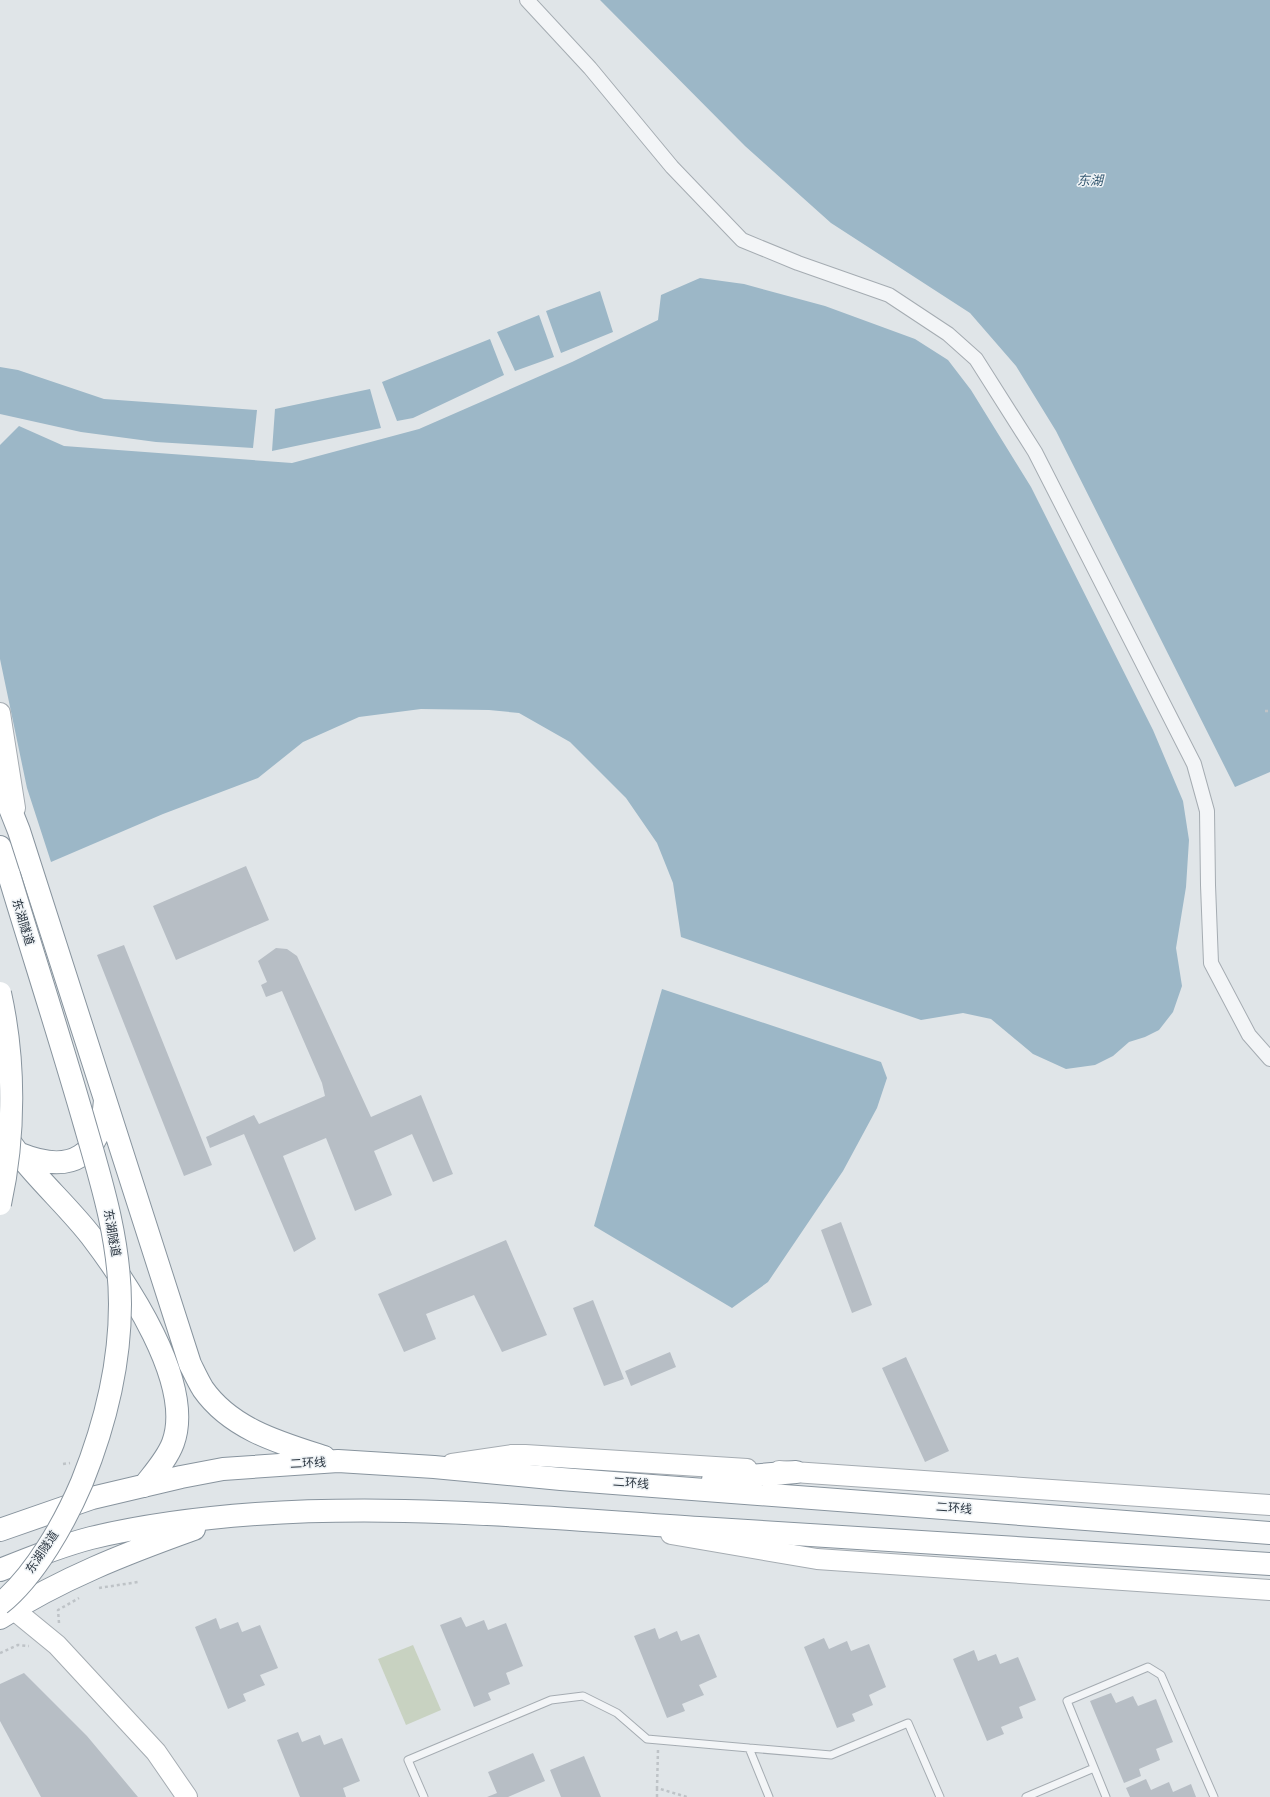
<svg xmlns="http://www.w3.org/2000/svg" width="1270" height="1797" viewBox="0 0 1270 1797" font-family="Helvetica,'Noto Sans SC',sans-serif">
  <rect width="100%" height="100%" fill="#e0e5e8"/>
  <path fill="#c8d2c1" d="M 413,1645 L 441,1710 L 406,1725 L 378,1659 Z"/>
  <path fill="#9cb7c7" d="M 600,0 L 1270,0 L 1270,772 L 1235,787 L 1056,431 L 1016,366 L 970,313 L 831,223 L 745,146 Z
    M 700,278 L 744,284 L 825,306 L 915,339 L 948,360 L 971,390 L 1031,487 L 1153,730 L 1183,801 L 1189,840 L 1186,887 L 1176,948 L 1182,986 L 1173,1012 L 1159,1030 L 1145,1037 L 1129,1042 L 1113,1056 L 1095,1065 L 1066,1069 L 1033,1054 L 991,1019 L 963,1013 L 921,1020 L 681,937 L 673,883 L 657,843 L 626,798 L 570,742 L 519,713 L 489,710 L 421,709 L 359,717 L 303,742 L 258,778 L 163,814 L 51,862 L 27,788 L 0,659 L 0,445 L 19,426 L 64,446 L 292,463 L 419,429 L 572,362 L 658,320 L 661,295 Z
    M 600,291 L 613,332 L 561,353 L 546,311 Z
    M 539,315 L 554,357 L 515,371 L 497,332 Z
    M 490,339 L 504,375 L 413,418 L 397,421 L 382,382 Z
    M 0,367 L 18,370 L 104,399 L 257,410 L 253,448 L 156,442 L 81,432 L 0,414 Z
    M 370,389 L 381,428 L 272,451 L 275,409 Z
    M 662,989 L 881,1062 L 887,1078 L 877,1108 L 843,1171 L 768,1282 L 732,1308 L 594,1226 Z"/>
  <path fill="#b7bec5" d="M 246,866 L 269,920 L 176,960 L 153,906 Z
    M 124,945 L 212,1165 L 184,1176 L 97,955 Z
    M 276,948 L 287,949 L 297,956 L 371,1117 L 421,1095 L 453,1174 L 433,1182 L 412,1134 L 374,1151 L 392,1195 L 355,1211 L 326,1138 L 283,1156 L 316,1239 L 294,1252 L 244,1134 L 210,1148 L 206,1137 L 254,1115 L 259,1124 L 325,1096 L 322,1083 L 282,991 L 266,997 L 261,985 L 267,982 L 258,961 Z
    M 841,1222 L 872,1305 L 852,1313 L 821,1230 Z
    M 506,1240 L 547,1335 L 502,1352 L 474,1295 L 426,1314 L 436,1339 L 404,1352 L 378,1294 Z
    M 593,1300 L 624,1379 L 604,1386 L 573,1308 Z
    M 670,1352 L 676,1367 L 631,1386 L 625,1371 Z
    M 906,1357 L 949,1451 L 925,1462 L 882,1368 Z
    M 461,1617 L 466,1627 L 484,1620 L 488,1630 L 506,1623 L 523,1666 L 506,1673 L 510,1684 L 488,1693 L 491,1700 L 474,1707 L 440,1625 Z
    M 216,1618 L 220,1629 L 238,1622 L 242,1632 L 260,1625 L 278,1668 L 260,1675 L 265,1685 L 243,1694 L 246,1701 L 228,1709 L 195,1627 Z
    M 655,1628 L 659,1639 L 677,1631 L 681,1641 L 699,1634 L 717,1677 L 699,1685 L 704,1695 L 682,1704 L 685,1711 L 667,1718 L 634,1636 Z
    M 824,1638 L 829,1649 L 847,1641 L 851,1651 L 869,1644 L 886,1687 L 869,1695 L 873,1705 L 852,1714 L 855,1721 L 837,1728 L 804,1647 Z
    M 974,1650 L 978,1661 L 996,1654 L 1000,1664 L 1018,1657 L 1036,1700 L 1019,1707 L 1023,1718 L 1001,1727 L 1004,1734 L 987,1741 L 953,1659 Z
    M 24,1673 L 87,1736 L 138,1797 L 41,1797 L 0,1721 L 0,1684 Z
    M 1111,1693 L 1116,1703 L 1133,1696 L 1138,1706 L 1156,1699 L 1173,1742 L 1156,1749 L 1160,1760 L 1139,1769 L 1141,1776 L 1124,1783 L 1090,1701 Z
    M 298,1732 L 302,1742 L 320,1735 L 324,1745 L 342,1738 L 360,1781 L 343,1788 L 346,1797 L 300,1797 L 277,1740 Z
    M 533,1753 L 545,1781 L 508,1797 L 487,1797 L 497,1793 L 488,1772 Z
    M 584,1756 L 601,1797 L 561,1797 L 550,1770 Z
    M 1146,1779 L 1151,1790 L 1169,1782 L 1173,1792 L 1191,1784 L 1196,1797 L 1130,1797 L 1126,1788 Z"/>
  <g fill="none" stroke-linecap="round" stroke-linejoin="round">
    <g stroke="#a5acb2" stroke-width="9">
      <path id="lane" d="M 749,1748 L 831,1755 L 908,1723 L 940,1797
        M 424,1797 L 408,1760 L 551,1700 L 583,1696 L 617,1713 L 647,1739 L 749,1748 L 769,1797
        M 1026,1797 L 1094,1768
        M 1106,1797 L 1067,1701 L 1148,1667 L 1161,1675 L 1214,1797"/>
    </g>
    <g stroke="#a5acb2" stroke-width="16">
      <path id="street" d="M 527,0 L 590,68 L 672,167 L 742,240 L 798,263 L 889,295 L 948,334 L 976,359 L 1035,452 L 1194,764 L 1207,811 L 1208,885 L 1211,963 L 1249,1035 L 1270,1059"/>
    </g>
    <g stroke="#a5acb2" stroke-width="22">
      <path id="secondary" d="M 0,713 L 15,808
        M 452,1464 L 512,1455 L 525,1455 L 747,1469
        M 779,1471 L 1270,1505
        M 671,1534 L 817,1559 L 1270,1590
        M 13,1609 L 57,1645 L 156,1752 L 187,1797"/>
    </g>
    <g stroke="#88949e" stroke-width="24">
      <path id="highway" d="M 0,783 L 19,831 L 190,1364 C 194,1372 198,1381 203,1389 C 231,1429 280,1443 324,1457
        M 0,847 L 9,875
        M 2,1129 C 23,1167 64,1201 91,1236 C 126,1282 195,1383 173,1443 C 167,1459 154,1473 144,1486
        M 20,1154 C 72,1175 101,1156 105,1100
        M 713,1479 L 796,1472
        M 0,1530 L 92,1498 L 181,1477 L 223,1469 L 338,1461 L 434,1467 L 561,1479 L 1270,1533
        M 0,1570 C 30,1558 60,1546 91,1538 C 145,1525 201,1518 256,1514 C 404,1504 552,1518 699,1528 C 889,1540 1080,1552 1270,1564
        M 0,1618 C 60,1579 127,1553 194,1529"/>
    </g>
    <path stroke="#bec3c7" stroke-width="2.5" stroke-dasharray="3 3" stroke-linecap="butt" d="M 1265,711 L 1270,711
      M 63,1464 L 70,1463
      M 99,1588 L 138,1582
      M 59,1623 L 58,1610 L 79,1598
      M 0,1653 L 18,1645 L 29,1646
      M 658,1750 L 657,1788 L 687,1797
      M 657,1797 L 657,1788"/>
    <use href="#lane" stroke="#f3f5f7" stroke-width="7"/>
    <use href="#street" stroke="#f3f5f7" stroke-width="14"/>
    <use href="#secondary" stroke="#fff" stroke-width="20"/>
    <use href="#highway" stroke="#fff" stroke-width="22"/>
    <g stroke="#88949e" stroke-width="24" stroke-linecap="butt">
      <path id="highway-bridge" d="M 0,993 C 15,1061 15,1135 0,1204
        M 0,1604 C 35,1576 65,1522 82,1482 C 105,1425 120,1365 120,1304 C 120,1242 102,1183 85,1125 C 61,1041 34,958 9,875"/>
    </g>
    <use href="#highway-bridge" stroke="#fff" stroke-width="22"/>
  </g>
  <g text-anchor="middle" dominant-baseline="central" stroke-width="3" stroke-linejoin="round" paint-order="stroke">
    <g font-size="12" fill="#29343f" stroke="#eff3f6">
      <text transform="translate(23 922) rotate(73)">东湖隧道</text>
      <text transform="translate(112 1233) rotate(80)">东湖隧道</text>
      <text transform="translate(308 1463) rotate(-3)">二环线</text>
      <text transform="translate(631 1483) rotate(4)">二环线</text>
      <text transform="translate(954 1508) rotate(4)">二环线</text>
      <text transform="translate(42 1552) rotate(-56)">东湖隧道</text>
    </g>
    <g font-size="13" font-style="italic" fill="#355971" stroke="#eff3f6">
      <text x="1090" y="180">东湖</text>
    </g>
  </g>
</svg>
